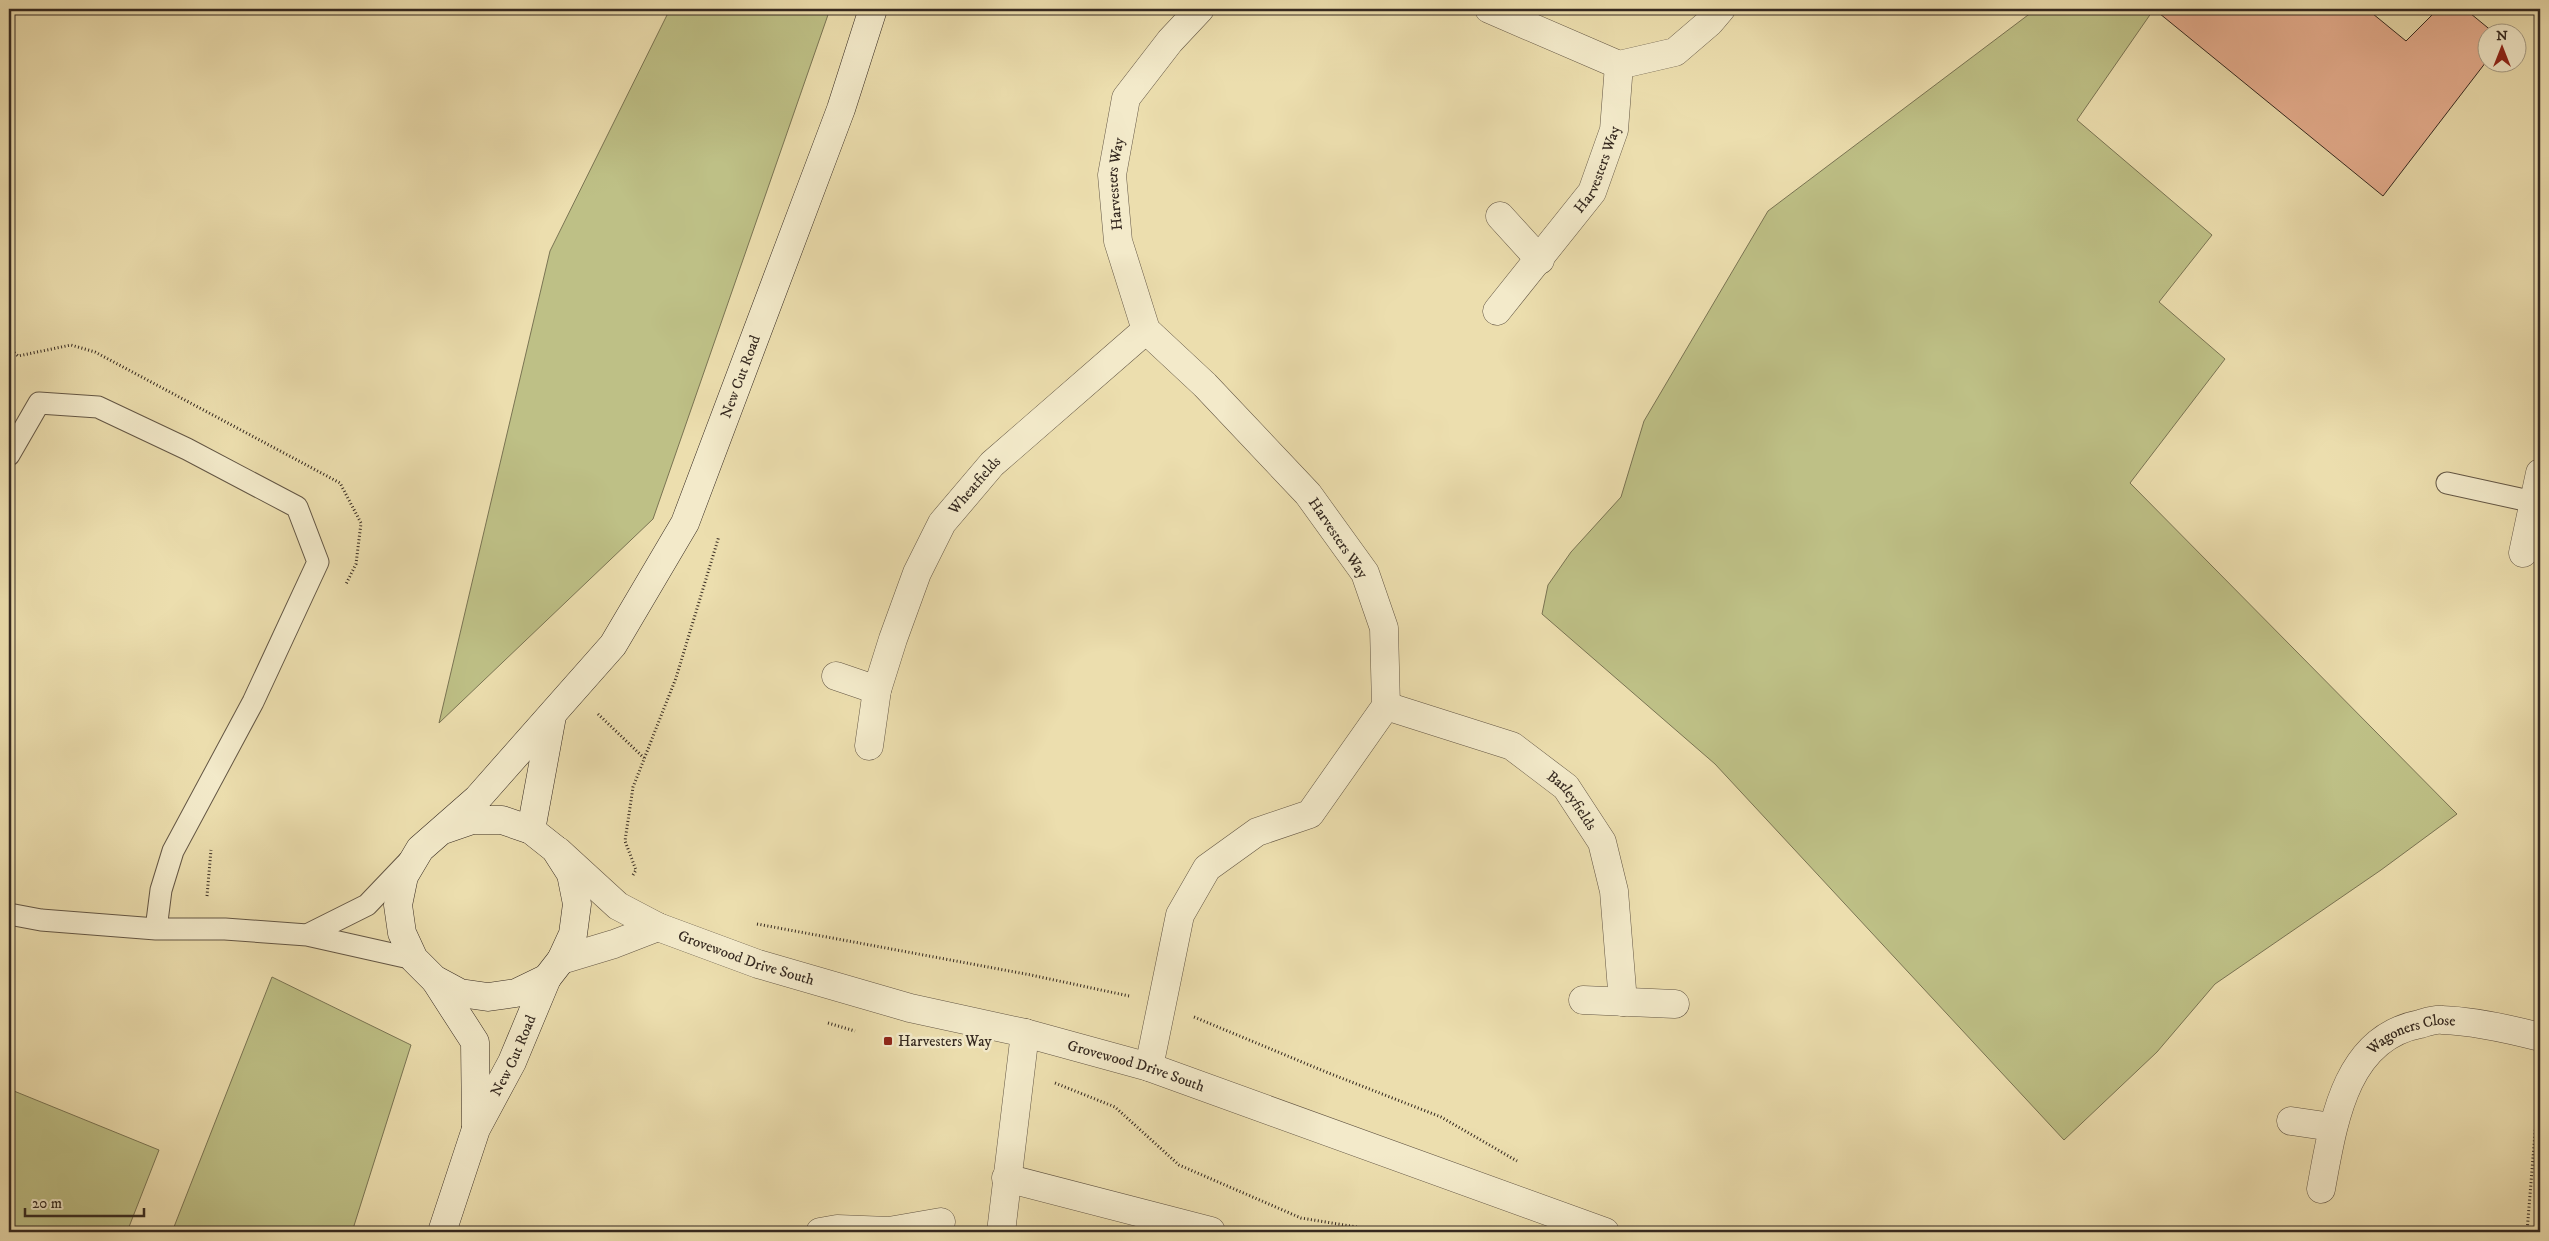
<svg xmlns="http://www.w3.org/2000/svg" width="2549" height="1241" viewBox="0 0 2549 1241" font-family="'IM FELL DW Pica',serif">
  <rect width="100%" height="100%" fill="#ecdeae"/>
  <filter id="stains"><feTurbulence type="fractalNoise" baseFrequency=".004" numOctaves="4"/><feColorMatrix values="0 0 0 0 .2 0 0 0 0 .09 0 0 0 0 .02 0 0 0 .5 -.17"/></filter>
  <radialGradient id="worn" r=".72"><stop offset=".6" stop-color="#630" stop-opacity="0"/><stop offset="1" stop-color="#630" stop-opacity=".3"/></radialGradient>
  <path fill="#bec086" stroke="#7a7453" d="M 670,9 L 830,9 L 653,519 L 439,723 L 550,251 Z
    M 2036,9 L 2154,9 L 2077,120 L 2212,235 L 2159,302 L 2225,359 L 2130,483 L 2457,814 L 2381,870 L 2215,984 L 2157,1052 L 2064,1140 L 1715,764 L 1542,614 L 1548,585 L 1571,552 L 1621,497 L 1644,421 L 1768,211 Z
    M 272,977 L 411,1045 L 352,1232 L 172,1232 Z
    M 9,1089 L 159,1150 L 127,1232 L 9,1232 Z"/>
  <path fill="#e6ae8f" stroke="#352920" d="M 2154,9 L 2367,9 L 2406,41 L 2438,9 L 2465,9 L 2493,32 L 2486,32 L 2486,62 L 2383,196 Z"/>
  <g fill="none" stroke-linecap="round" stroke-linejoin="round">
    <g stroke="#635644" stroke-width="23">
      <path id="lane" d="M 9,455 L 39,403 L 98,407 L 187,449 L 297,507 L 318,562 L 253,702 L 173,851 L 161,890 L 156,929
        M 2447,483 L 2534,502
        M 9,914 L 41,920 L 156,929 L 225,929 L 307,935 L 414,959
        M 307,935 L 367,905 L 408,862"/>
    </g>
    <g stroke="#635644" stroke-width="29">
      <g id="street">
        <path d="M 1489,9 L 1619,65 L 1675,52 L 1710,22 L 1721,9"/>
        <path d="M 1500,216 L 1540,260"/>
        <path id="s1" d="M 1497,311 L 1592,192 L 1614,130 L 1619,65"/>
        <path d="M 2523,553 L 2540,473"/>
        <path d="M 836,676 L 877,690"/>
        <path id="s2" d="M 1386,706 L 1512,746 L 1566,787 L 1602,842 L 1614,891 L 1623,1002"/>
        <path id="s3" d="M 869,746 L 877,690 L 893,639 L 917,573 L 942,523 L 992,464 L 1146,330"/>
        <path id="s4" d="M 558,851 L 618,906 L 658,927 L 758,964 L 910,1008 L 1025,1033 L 1149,1067 L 1605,1232"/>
        <path d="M 561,960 L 614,944 L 658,927"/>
        <path d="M 1583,1000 L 1675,1004"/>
        <path id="s5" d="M 1149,1067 L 1180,915 L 1207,868 L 1257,832 L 1310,814 L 1386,706 L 1384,628 L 1365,573 L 1308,494 L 1205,385 L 1146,330 L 1118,241 L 1112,175 L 1126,98 L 1170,41 L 1200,9"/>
        <path d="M 2291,1121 L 2332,1127"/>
        <path d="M 1006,1178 L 1211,1231"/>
        <path id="s6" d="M 2321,1189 C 2333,1125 2344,1038 2420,1024 C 2427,1022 2435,1019 2442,1020 C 2475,1021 2509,1029 2540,1037"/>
        <path d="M 820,1232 L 837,1229 L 889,1231 L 941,1222"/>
        <path d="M 1001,1232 L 1025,1033"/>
      </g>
    </g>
    <g stroke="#352920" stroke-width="29">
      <g id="secondary">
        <path id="s7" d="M 443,830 L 472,820 L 502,820 L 531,830 L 555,849 L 571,874 L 577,904 L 573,934 L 561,960 L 547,978 L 516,993 L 488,997 L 460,993 L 434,979 L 414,959 L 402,933 L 398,905 L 404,876 L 420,849 L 477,799 L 613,645 L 685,523 L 841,109 L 873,9"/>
        <path d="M 531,830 L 552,716"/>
        <path d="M 435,980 L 475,1042 L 476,1128"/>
        <path id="s8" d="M 442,1232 L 476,1129 L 512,1062 L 547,978"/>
      </g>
    </g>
    <path stroke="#352920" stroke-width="3" stroke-dasharray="1 2.5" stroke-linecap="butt" d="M 9,348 L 18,356 L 71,345 L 95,352 L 340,483 L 361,523 L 356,564 L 346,584
      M 598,714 L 644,758
      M 633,875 L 636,870 L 625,841 L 633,787 L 676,678 L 719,536
      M 207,896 L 211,850
      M 757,924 L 1031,975 L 1129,996
      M 1194,1017 L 1326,1072 L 1441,1117 L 1517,1161
      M 828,1023 L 855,1031
      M 1055,1083 L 1115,1107 L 1179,1165 L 1301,1218 L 1387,1232
      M 2527,1232 L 2540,1071"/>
    <use href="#lane" stroke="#f3eaca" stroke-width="21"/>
    <use href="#street" stroke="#f3eaca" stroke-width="28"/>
    <use href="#secondary" stroke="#f3eaca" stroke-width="28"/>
  </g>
  <rect fill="#8f2418" stroke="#f3eaca" stroke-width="2" x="883" y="1036" width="10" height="10" rx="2.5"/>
  <g text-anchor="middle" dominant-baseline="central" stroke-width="5" stroke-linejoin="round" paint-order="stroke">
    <g font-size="15" fill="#352920" stroke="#f3eaca">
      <text stroke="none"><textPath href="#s1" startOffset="175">Harvesters Way</textPath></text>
      <text stroke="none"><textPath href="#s5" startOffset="1074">Harvesters Way</textPath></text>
      <text stroke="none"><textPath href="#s7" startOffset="1110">New Cut Road</textPath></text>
      <text stroke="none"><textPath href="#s3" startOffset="286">Wheatfields</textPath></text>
      <text transform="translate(1338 538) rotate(56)">Harvesters Way</text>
      <text stroke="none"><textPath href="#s2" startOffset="214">Barleyfields</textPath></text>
      <text stroke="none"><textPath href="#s4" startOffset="220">Grovewood Drive South</textPath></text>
      <text stroke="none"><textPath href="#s6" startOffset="195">Wagoners Close</textPath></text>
      <text stroke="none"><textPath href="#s8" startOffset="191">New Cut Road</textPath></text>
      <text stroke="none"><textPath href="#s4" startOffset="625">Grovewood Drive South</textPath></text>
    </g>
    <g font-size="15" fill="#352920" stroke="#f3eaca" text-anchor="start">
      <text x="898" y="1041">Harvesters Way</text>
    </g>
  </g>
  <rect width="2549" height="1241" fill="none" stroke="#ecdeae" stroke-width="30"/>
  <rect x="10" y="10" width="2529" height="1221" fill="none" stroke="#352920" stroke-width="2.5"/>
  <rect x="15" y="15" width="2519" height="1211" fill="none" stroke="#352920"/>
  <g transform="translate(2502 48)"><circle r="24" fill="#f3eaca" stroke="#a79d86"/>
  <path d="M0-4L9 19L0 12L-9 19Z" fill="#8f2418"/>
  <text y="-8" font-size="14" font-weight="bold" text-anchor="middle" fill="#352920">N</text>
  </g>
  <path d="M25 1208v8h119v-8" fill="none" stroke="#352920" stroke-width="2.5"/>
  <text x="32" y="1208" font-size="15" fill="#352920" stroke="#f3eaca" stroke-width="4" paint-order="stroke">20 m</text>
  <rect width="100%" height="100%" filter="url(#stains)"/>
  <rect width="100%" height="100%" fill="url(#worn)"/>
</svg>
